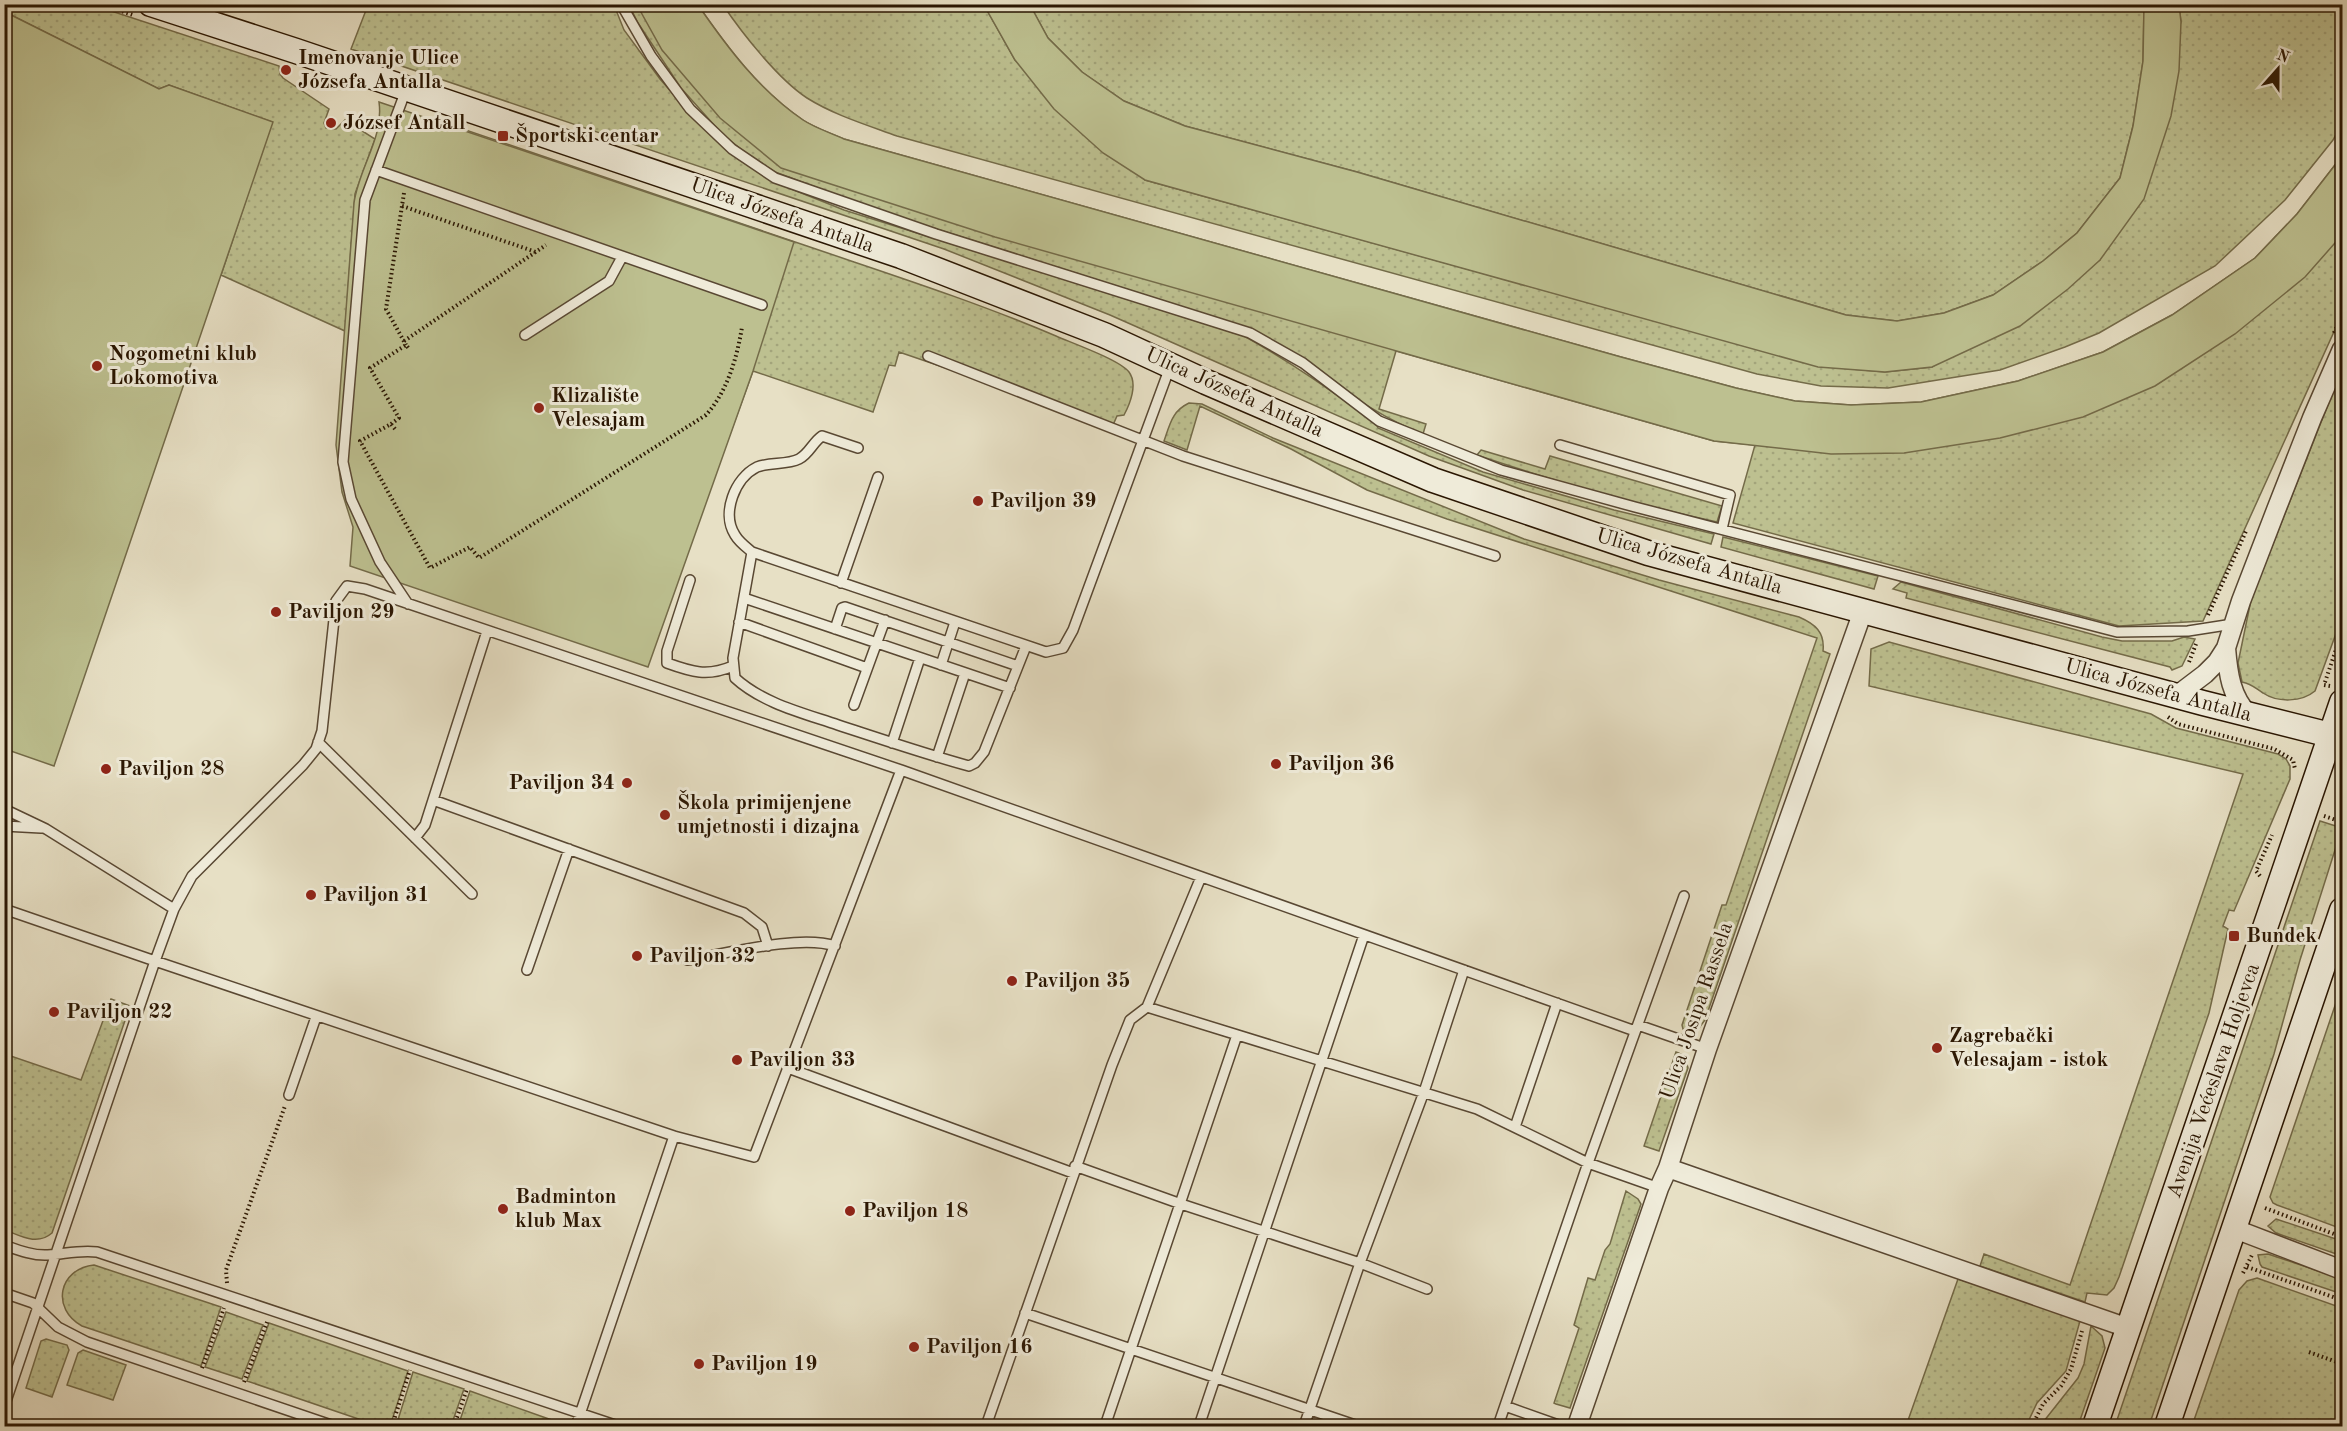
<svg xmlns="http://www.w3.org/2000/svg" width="2347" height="1431" viewBox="0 0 2347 1431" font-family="'Old Standard TT',serif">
  <defs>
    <pattern id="grass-dots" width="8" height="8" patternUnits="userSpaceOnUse" patternTransform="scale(1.5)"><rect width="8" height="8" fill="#bdc090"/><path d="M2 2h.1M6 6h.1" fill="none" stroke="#a3a47b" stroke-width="1.8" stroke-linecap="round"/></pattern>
  </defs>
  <rect width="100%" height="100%" fill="#e7e0c5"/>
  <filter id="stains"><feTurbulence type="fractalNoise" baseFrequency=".00333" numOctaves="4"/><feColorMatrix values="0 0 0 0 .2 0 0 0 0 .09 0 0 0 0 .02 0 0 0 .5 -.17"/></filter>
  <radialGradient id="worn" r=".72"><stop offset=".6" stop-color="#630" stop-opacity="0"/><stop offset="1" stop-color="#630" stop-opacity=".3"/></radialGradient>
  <path fill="url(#grass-dots)" stroke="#746b49" stroke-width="1.5" d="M 4,5 L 93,5 L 279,66 L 280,74 L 283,78 L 329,109 L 324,123 L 326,128 L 336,129 L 345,120 L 375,139 L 355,194 L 345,331 L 221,275 L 272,122 L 169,85 L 159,89 L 5,12 Z
    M 368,5 L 614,5 L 624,30 L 660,79 L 693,117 L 738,159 L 774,182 L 844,210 L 1244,336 C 1291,362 1333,392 1376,423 L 1378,428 L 1483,472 L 1614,510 L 1714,534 L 1711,544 L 1523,490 L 1429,456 L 1110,315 L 944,249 L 351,49 Z
    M 629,5 L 698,5 C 727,47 759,90 803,120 C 815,128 831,133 844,139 L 1621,357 L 1736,388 L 1795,401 L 1851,405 L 1921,402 L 2018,381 L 2103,352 L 2172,315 L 2255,258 L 2297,214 L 2342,156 L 2342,314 L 2203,621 L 2119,626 L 1733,523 L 1755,445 L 1714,441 L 1396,351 L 1379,409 L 1426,424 L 1423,434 C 1372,414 1341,387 1297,357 C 1282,346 1265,337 1249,328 L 883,212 L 775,172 L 750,156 L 723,135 L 681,88 L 638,23 Z
    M 723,5 L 984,5 L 1015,60 L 1145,180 L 1818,366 L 1885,372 L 1932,367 L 2100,260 L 2181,22 L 2179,5 L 2342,5 L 2342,123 L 2333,140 L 2285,200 L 2215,266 L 2099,333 L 2065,347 L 2000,370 L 1888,388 L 1821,386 L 1757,374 L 897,136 C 867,125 834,115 807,98 C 778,79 742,33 723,5 Z
    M 1030,5 L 2144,5 L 2143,61 L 2133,126 L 2120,178 L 2077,233 L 2043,261 L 1993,295 L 1944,313 L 1897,321 L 1846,315 L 1357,172 L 1185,126 L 1124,101 L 1082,72 L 1048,38 Z
    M 439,121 C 561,162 683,204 804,245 C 889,274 974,301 1056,336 C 1072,343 1120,360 1129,372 C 1138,384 1130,404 1124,415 L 1117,416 L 1113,425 L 899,352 L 895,366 L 889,365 L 873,412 L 753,371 L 718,467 Z
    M 2342,369 L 2342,617 L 2315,691 C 2302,702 2278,703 2263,693 C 2255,688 2252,684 2242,682 L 2238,663 L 2251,600 Z
    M 1189,403 L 1202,404 L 1273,438 L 1524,539 L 1659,580 L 1799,617 C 1815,624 1825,632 1823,651 L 1830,654 L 1705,1020 L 1699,1028 L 1683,1029 L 1682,1025 L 1722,905 L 1726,905 L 1817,638 L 1447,519 L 1367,490 L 1291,449 L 1200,406 L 1187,450 L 1164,441 C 1170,424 1172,411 1189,403 Z
    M 1481,450 L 1545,469 L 1550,456 L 1722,506 L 1717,522 C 1636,504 1556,482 1477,455 Z
    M 1723,537 L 1878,576 L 1874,589 L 1721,547 Z
    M 1901,582 L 2102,637 L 2122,641 L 2172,641 L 2184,637 L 2195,639 L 2182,666 L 2172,670 L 2170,667 L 1906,598 L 1907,593 L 1893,589 Z
    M 1889,642 L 2151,714 L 2176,728 L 2278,754 L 2286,759 L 2290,766 L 2290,779 L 2234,911 L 2229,910 L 2223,926 L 2228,929 L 2209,1013 L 2119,1277 L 2114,1288 L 2107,1295 L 2087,1293 L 2085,1302 L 1980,1266 L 1984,1254 L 2070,1285 L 2243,774 L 1869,686 L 1871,649 Z
    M 2320,821 L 2342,828 L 2300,960 L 2274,1054 L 2149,1426 L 2115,1426 Z
    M 2342,985 L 2342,1229 L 2277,1205 L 2273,1203 L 2270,1197 Z
    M 111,999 L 130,1006 L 52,1233 C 37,1246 21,1236 5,1230 L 5,1054 L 81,1080 Z
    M 1676,1052 C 1684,1054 1686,1060 1688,1068 L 1659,1151 L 1644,1146 Z
    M 1626,1191 L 1638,1199 L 1641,1204 L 1570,1408 L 1556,1404 L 1554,1403 L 1579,1328 L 1574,1325 L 1588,1278 L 1595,1280 L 1605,1250 L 1610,1244 Z
    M 2276,1219 L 2342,1241 L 2342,1256 L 2276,1233 L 2268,1226 Z
    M 2268,1254 L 2342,1279 L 2342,1294 L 2262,1267 L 2260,1264 L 2258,1255 Z
    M 94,1265 L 221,1307 L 201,1366 L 82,1326 C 51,1309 58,1269 94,1265 Z
    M 2257,1278 L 2342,1308 L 2342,1426 L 2192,1426 L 2239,1290 L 2247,1281 Z
    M 1958,1279 L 2058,1311 L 2080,1321 L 2066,1371 L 2037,1403 L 2026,1426 L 1906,1426 Z
    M 226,1312 L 263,1325 L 242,1379 L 205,1367 Z
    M 269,1323 L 408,1371 L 390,1426 L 379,1426 L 247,1381 Z
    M 2091,1326 L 2102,1336 L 2105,1348 L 2078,1426 L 2040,1426 L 2078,1378 L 2084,1364 Z
    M 46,1339 L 67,1345 L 69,1350 L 52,1397 L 26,1388 L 41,1341 Z
    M 83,1350 L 126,1365 L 113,1400 L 67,1385 L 78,1353 Z
    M 413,1372 L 464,1389 L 451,1426 L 396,1426 Z
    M 470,1391 L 563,1424 L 565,1426 L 458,1426 Z"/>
  <path fill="#bdc090" stroke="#746b49" stroke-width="1.5" d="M 637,5 L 698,5 C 727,47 759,90 803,120 C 815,128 831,133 844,139 L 1621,357 L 1736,388 L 1795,401 L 1851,405 L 1921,402 L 2018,381 L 2103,352 L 2172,315 L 2255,258 L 2297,214 L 2342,156 L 2342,235 L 2305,277 L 2235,334 L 2155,386 L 2083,417 L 2000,438 L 1904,453 L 1831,454 L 1714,441 L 995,237 L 781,168 L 720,118 L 662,50 Z
    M 984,5 L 1030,5 L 1048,38 L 1082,72 L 1124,101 L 1185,126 L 1357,172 L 1846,315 L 1897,321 L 1944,313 L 1993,295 L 2043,261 L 2077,233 L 2120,178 L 2133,126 L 2143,61 L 2144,5 L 2179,5 L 2181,22 L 2179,71 L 2171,116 L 2144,199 L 2100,260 L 2068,289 L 2020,326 L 1932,367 L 1885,372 L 1818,367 L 1145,180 L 1103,153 L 1054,109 L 1015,60 Z
    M 5,12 L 159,89 L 169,85 L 273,122 L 54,766 L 5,749 Z
    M 379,102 L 794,242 L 753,371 L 648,667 L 350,566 L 353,527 L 342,492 L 336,445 L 354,203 C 359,167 384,138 379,102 Z"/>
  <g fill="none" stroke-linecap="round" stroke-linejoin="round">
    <g stroke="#594833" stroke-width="12">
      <path id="lane" d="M 621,4 L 651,56 L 690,109 L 732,149 L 775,178 L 936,234 L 1250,333 L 1303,363 L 1379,421 L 1501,470 L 1635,507 L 2117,632 L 2188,631 L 2233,624
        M 406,90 L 365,200 L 343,462 L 351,499 L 380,562 L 408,604
        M 376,170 L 762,305
        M 525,335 L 609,281 L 622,257
        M 928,356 L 1183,456 L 1495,556
        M 1560,445 L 1730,495 L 1722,529
        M 858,448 L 822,436 C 813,442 809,454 799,459 C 787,465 770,462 757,467 C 735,478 721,513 735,535 C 739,542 746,547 752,552 L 1046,652 L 1063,648 L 1073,630 L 1170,367
        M 752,552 L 733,658 L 735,678 C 762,703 803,713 838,725 C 881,739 925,754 969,766 L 975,763 L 984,752 L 1026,646
        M 690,580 L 667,651 L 667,663 C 692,672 707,677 733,666
        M 841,583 L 878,477
        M 347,586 L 365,589 L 901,770 L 754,1157 L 674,1136 L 155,961 L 174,909 L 192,876 L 303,765 L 316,749 L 322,731 L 336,601 Z
        M 744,598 L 1010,688
        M 739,622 L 867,668
        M 835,629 L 842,608 L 845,607 L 1018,666
        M 941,665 L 955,622
        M 854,705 L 885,620
        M 318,742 L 472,894
        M 892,743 L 920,658
        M 937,757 L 965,673
        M 901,770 L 1635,1031
        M 433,800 L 744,913 L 762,927 L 768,946
        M 4,809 L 46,829 L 174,909
        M 4,826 L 41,828
        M 415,838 L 425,825 L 487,631
        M 4,909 L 155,961 L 4,1407
        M 687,960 C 725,954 800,934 835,946
        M 527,970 L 569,849
        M 1147,1007 L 1477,1109 L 1588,1163 L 1659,1188
        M 1638,1025 L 1707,1049
        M 788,1068 L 1073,1173
        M 289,1095 L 316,1017
        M 1515,1127 L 1557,1003
        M 1075,1166 L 1181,1204 L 1360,1263 L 1427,1289
        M 4,1245 C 18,1250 33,1256 48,1255 C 65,1254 78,1250 97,1252 L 618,1426
        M 4,1293 L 33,1303 L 58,1327 L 87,1342 L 334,1426
        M 1025,1313 L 1358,1426
        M 1505,1406 L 1561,1426
        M 576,1426 L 674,1136
        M 986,1426 L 1112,1065 L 1130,1020 L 1147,1007 L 1201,877
        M 1105,1426 L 1237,1035
        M 1199,1426 L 1364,935
        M 1304,1426 L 1360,1263 L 1424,1092 L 1464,970
        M 1498,1426 L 1588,1163 L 1684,896"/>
    </g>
    <g stroke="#594833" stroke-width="21">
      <path id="street" d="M 2226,648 C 2228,673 2231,697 2249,715
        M 2176,696 L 2205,674 L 2217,662 L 2226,648 L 2241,601 L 2276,510 L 2312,418 L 2342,349
        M 1668,1168 L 2128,1328
        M 2235,1229 L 2342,1270
        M 1577,1426 L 1659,1188 L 1668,1168 L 1707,1049 L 1863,611"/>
    </g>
    <g stroke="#2a1602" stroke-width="27">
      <path id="secondary" d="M 151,4 L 296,51 L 901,256 L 1104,335 L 1206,382 L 1433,480 L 1648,553 L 2203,703 L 2342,738
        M 2095,1426 L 2342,702
        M 2167,1426 L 2342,910"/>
    </g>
    <path stroke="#2a1602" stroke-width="4" stroke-dasharray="1.5 3" stroke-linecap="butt" d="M 101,4 L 133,15
      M 404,193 L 386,309 L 406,345
      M 402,206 L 536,252
      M 2334,333 L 2342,314
      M 404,341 L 546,245
      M 391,424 L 399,418 L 370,368 L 406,345 L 410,350
      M 395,429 L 391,424 L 360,441 L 430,568 L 470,547 L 479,558 L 706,415 C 727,392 737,358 742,327
      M 2208,615 L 2247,529
      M 2189,662 L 2196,644
      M 2330,686 L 2324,685 L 2342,632
      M 2168,717 L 2178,724 L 2274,749 L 2293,760 L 2295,769
      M 2324,816 L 2342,822
      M 2260,876 L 2256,871 L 2272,835
      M 2265,1208 L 2342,1237
      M 2247,1267 L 2342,1300
      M 2243,1273 L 2253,1253
      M 227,1283 L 226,1270 L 285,1106
      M 2309,1352 L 2342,1364
      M 202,1368 L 224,1308
      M 244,1382 L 267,1322
      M 392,1426 L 410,1370
      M 454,1426 L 467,1389
      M 2032,1426 L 2043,1404 L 2061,1386 L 2071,1369 L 2082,1331"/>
    <use href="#lane" stroke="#efebd9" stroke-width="9"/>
    <use href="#street" stroke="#efebd9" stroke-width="18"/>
    <use href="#secondary" stroke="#efebd9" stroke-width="24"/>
  </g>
  <g fill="#8f2418" stroke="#efebd9" stroke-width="2">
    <circle cx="286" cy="70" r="6"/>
    <circle cx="331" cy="123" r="6"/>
    <rect x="497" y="130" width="12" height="12" rx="3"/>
    <circle cx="97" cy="366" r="6"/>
    <circle cx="539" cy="408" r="6"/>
    <circle cx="978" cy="501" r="6"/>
    <circle cx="276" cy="612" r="6"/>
    <circle cx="1276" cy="764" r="6"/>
    <circle cx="106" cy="769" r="6"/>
    <circle cx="627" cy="783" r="6"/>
    <circle cx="665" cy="815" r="6"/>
    <circle cx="311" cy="895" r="6"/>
    <rect x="2228" y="930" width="12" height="12" rx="3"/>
    <circle cx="637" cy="956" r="6"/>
    <circle cx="1012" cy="981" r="6"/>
    <circle cx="54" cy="1012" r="6"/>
    <circle cx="1937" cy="1048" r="6"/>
    <circle cx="737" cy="1060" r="6"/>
    <circle cx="503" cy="1209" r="6"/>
    <circle cx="850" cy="1211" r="6"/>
    <circle cx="914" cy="1347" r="6"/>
    <circle cx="699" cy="1364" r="6"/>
  </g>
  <g text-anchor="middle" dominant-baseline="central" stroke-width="6" stroke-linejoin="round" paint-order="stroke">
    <g font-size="21" font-weight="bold" fill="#2a1602" stroke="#efebd9" text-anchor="start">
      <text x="298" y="58">Imenovanje Ulice<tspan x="298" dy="24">Józsefa Antalla</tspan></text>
      <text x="343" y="123">József Antall</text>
      <text x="515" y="136">Športski centar</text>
      <text x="109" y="354">Nogometni klub<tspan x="109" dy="24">Lokomotiva</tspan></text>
      <text x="551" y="396">Klizalište<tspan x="551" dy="24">Velesajam</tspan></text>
      <text x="990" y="501">Paviljon 39</text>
      <text x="288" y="612">Paviljon 29</text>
      <text x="1288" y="764">Paviljon 36</text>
      <text x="118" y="769">Paviljon 28</text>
      <text x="615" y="783" text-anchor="end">Paviljon 34</text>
      <text x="677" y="803">Škola primijenjene<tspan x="677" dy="24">umjetnosti i dizajna</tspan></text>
      <text x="323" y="895">Paviljon 31</text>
      <text x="2246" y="936">Bundek</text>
      <text x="649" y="956">Paviljon 32</text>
      <text x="1024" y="981">Paviljon 35</text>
      <text x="66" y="1012">Paviljon 22</text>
      <text x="1949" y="1036">Zagrebački<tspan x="1949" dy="24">Velesajam - istok</tspan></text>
      <text x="749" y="1060">Paviljon 33</text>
      <text x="515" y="1197">Badminton<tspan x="515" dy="24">klub Max</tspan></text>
      <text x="862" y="1211">Paviljon 18</text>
      <text x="926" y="1347">Paviljon 16</text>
      <text x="711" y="1364">Paviljon 19</text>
    </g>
    <g font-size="21" fill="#2a1602" stroke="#efebd9">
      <text transform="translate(782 216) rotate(19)">Ulica Józsefa Antalla</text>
      <text transform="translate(1234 393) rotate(24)">Ulica Józsefa Antalla</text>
      <text transform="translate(1689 562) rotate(16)">Ulica Józsefa Antalla</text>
      <text transform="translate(2158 691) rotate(15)">Ulica Józsefa Antalla</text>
      <text transform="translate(1697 1011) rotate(-71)">Ulica Josipa Rassela</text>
      <text transform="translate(2214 1081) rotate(-71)">Avenija Većeslava Holjevca</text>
    </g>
  </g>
  <rect width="2347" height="1431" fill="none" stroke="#e7e0c5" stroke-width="24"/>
  <rect x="6" y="6" width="2335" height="1419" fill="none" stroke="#2a1602" stroke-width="3"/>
  <rect x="12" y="12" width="2323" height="1407" fill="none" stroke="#2a1602" stroke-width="1.5"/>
  <g transform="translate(2278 69) rotate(21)" stroke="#efebd9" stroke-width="4.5" paint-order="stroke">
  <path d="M0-4.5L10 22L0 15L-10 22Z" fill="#2a1602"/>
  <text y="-9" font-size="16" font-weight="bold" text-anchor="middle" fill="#2a1602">N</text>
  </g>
  <rect width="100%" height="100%" filter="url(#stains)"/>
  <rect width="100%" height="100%" fill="url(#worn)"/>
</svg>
